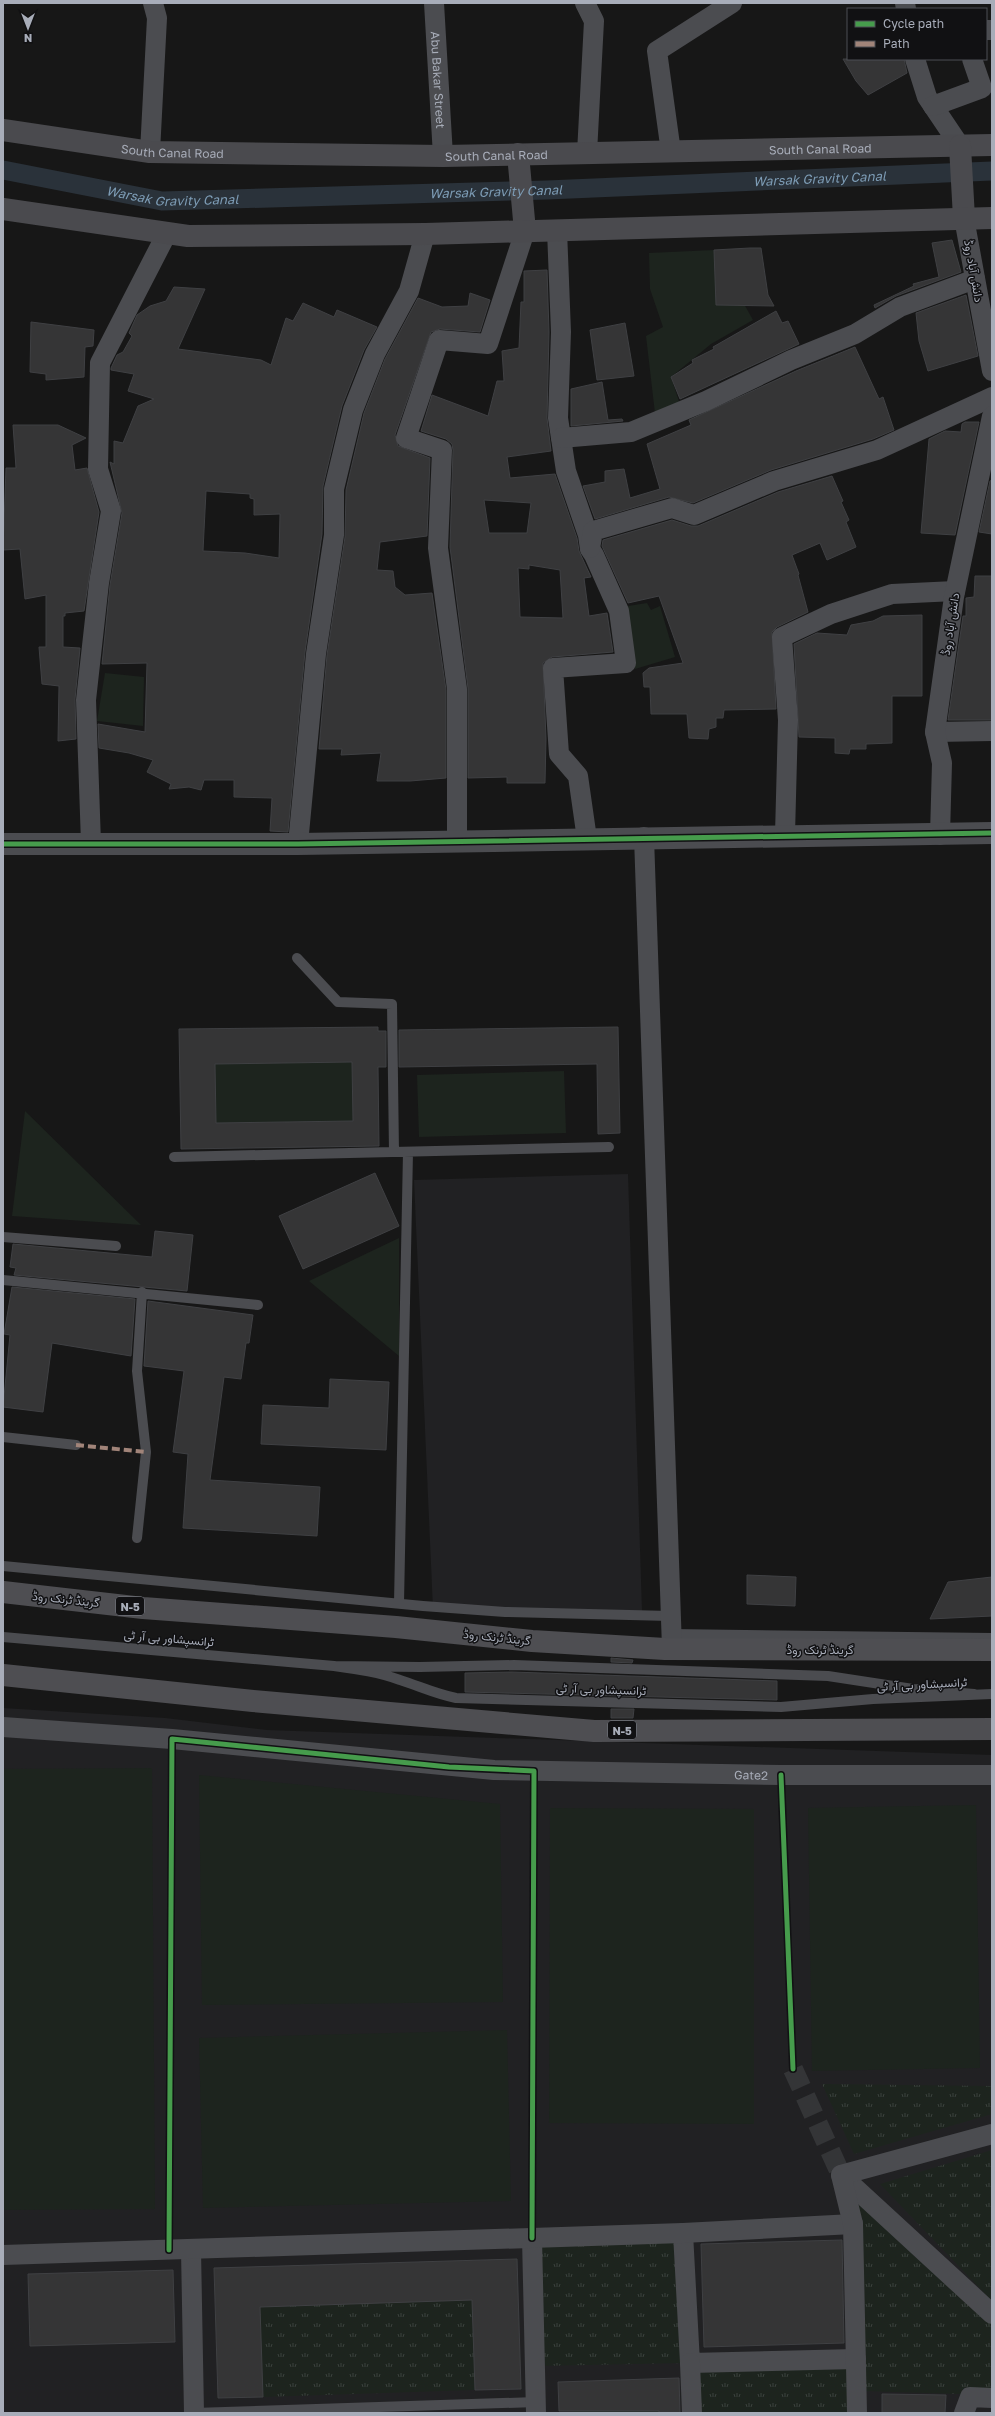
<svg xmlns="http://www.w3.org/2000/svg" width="995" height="2416" viewBox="0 0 995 2416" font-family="'Golos Text',Vazirmatn,sans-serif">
  <defs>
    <pattern id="park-tufts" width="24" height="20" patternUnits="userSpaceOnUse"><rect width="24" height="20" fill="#1d241e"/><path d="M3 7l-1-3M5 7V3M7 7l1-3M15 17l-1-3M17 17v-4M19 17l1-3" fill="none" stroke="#3b413d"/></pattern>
  </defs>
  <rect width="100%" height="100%" fill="#171717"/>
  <path fill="#212123" d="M 628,1174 L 642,1611 L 433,1609 L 414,1180 Z
    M 3,1708 L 165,1718 L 267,1730 L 992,1755 L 992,2413 L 3,2413 Z"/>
  <path fill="#1d241e" d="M 714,250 L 753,320 L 711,344 L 671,377 L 683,414 L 656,422 L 646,336 L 663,327 L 650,289 L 649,253 Z
    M 647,603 L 651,610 L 660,606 L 675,657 L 635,669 L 622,607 Z
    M 105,673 L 144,677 L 143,726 L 97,721 Z
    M 352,1062 L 353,1121 L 216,1123 L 215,1064 Z
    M 564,1071 L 566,1133 L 419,1137 L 417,1075 Z
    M 25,1111 L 141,1225 L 12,1216 Z
    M 399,1238 L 399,1356 L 309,1281 Z
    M 152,1768 L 155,2209 L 3,2210 L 3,1769 Z
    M 199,1775 L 500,1804 L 503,2002 L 202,2005 Z
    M 976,1805 L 980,2068 L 812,2071 L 808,1808 Z
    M 550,1808 L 754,1809 L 754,2124 L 549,2123 Z
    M 507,2030 L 511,2201 L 203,2208 L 199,2038 Z"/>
  <path fill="url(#park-tufts)" d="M 822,2084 L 992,2086 L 992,2114 L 854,2154 Z
    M 992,2150 L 992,2301 L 880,2184 Z
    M 857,2188 L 992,2313 L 992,2395 L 862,2391 Z
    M 683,2233 L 690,2363 L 860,2360 L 862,2413 L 693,2413 L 690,2363 L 535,2366 L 532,2238 Z
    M 472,2300 L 475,2390 L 263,2397 L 260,2307 Z
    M 573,2411 L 659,2411 L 659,2413 L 573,2413 Z"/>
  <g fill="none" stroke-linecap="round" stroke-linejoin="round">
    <path stroke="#2a323a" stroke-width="19" id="s1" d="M 3,170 L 162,201 L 547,190 L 992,171"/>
  </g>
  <path fill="#353536" stroke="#3f4043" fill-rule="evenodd" d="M 843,59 L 904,59 L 907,73 L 868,95 L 856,81 Z
    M 952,240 L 961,272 L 896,296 L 875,308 L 874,305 L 914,286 L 913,284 L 939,277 L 932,243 Z
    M 750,248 L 761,248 L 768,295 L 774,306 L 716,305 L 714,250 Z
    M 547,270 L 549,332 L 547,418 L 551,451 L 507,457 L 510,478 L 555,474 L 577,538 L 579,551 L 591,577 L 584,578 L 589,616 L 607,613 L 613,652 L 552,657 L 543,663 L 546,739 L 545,783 L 507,783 L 507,777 L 468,778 L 468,688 L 450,547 L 453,450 L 452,444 L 446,439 L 421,431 L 432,395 L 488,416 L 497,381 L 504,381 L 502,351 L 519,348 L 521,302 L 524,302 L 524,271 ZM 484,500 L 531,503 L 527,533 L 489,533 ZM 529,565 L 560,570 L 563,618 L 520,617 L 518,568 L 529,569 Z
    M 174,287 L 205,289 L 178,349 L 261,360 L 271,365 L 286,318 L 293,321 L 303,303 L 334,317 L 337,310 L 377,327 L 364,350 L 342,406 L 323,486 L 322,534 L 305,652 L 288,832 L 270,831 L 272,798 L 234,797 L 234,780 L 204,780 L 201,790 L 189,787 L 169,789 L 171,784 L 147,772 L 153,760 L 129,753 L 99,748 L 98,724 L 145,732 L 147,663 L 102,664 L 110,585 L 122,513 L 110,462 L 114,464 L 114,441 L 123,443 L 138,406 L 154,399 L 128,391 L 134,374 L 111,370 L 111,368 L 117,355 L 123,352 L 132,336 L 129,333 L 137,315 L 150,306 L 166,301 ZM 206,491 L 250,494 L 250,498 L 254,499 L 254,515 L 280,514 L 279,558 L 245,553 L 203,551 Z
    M 470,293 L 490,300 L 480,332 L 440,329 L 431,332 L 395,435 L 398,446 L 430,458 L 427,536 L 380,542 L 377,570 L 393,571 L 395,587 L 405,595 L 432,593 L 446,690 L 446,778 L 410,781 L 377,781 L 381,753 L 341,755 L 342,749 L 319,749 L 327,655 L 345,537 L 346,490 L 364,413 L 385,359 L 418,298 L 442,307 L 468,306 Z
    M 966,295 L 978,356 L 928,371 L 919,341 L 916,313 Z
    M 776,311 L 782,323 L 788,321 L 799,344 L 680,399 L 671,377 L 693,363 L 692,360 L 714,349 L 713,347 Z
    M 31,322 L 94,330 L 93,346 L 85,347 L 84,377 L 46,380 L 46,374 L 30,372 Z
    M 625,323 L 634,376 L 597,380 L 590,330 Z
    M 855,347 L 879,399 L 883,397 L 894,430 L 873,439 L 771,470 L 693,503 L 669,497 L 595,519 L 583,486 L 605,482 L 605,471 L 624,469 L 630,498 L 660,489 L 647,444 L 691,425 L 689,420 L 796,371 Z
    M 602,382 L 608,420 L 622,419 L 623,421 L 571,426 L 571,389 Z
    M 965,422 L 979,422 L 955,535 L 921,533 L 929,439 L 945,431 L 961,432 L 962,424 Z
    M 13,425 L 58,425 L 86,438 L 72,445 L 75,470 L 87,468 L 99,512 L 84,611 L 65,613 L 65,616 L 63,616 L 63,647 L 80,648 L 75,699 L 76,739 L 58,741 L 59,686 L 42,684 L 39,647 L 46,647 L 46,595 L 25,599 L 20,549 L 3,550 L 6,468 L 16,468 Z
    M 832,476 L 843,501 L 841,502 L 849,520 L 846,522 L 856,547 L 827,560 L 820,543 L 792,555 L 799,574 L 798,575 L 808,612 L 777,627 L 772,632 L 776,709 L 724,710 L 723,718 L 716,718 L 716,727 L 709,729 L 708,739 L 689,738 L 687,714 L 651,714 L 650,687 L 644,687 L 643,673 L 649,668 L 683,663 L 659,596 L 628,603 L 602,546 L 603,540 L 672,520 L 691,526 L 698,526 L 778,492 Z
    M 992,480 L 992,534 L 979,532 L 990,481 Z
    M 975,576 L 992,576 L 992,720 L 948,720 L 963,616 L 966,616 L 966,598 L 974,597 Z
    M 922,615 L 922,696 L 892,696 L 892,743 L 866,744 L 866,749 L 850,749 L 849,754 L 835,753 L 835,738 L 799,737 L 794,644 L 817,633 L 847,635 L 851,625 L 873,621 L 883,616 Z
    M 378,1027 L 378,1031 L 386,1031 L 386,1067 L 378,1067 L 379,1146 L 181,1149 L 179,1029 ZM 352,1062 L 353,1121 L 216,1123 L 215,1064 Z
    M 618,1027 L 620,1133 L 598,1134 L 597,1064 L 399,1067 L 399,1030 Z
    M 375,1173 L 399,1226 L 303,1269 L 279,1216 Z
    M 155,1231 L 193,1235 L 187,1291 L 14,1275 L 16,1268 L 10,1267 L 13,1244 L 152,1257 Z
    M 12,1287 L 135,1299 L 131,1356 L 52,1343 L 43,1412 L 3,1407 L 10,1335 L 4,1334 Z
    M 148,1301 L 253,1315 L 249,1343 L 246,1343 L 241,1379 L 224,1377 L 210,1480 L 320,1487 L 317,1536 L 183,1528 L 188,1454 L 173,1452 L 184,1371 L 144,1366 Z
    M 330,1379 L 389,1382 L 386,1450 L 261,1444 L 263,1405 L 329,1408 Z
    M 747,1575 L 796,1577 L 795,1606 L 747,1604 Z
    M 992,1577 L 992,1616 L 930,1619 L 948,1582 Z
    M 611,1658 L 633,1660 L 632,1663 L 611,1662 Z
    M 512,1672 L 777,1681 L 777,1700 L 465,1692 L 465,1673 Z
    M 611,1709 L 634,1709 L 633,1718 L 611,1718 Z
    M 842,2240 L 844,2343 L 704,2347 L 701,2244 Z
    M 517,2259 L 521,2389 L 475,2390 L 472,2300 L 260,2307 L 263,2397 L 218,2398 L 214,2268 Z
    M 173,2270 L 175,2342 L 30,2346 L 28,2274 Z
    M 679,2378 L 680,2413 L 659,2413 L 659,2411 L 559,2411 L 558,2382 Z
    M 882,2394 L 946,2395 L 945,2413 L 882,2413 Z"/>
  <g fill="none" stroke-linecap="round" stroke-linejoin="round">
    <path stroke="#343537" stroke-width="20" stroke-dasharray="20 10" stroke-linecap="butt" d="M 793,2069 L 841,2175"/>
    <path stroke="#4b4c50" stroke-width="10" d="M 297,958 L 338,1002 L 392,1004 L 394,1152
      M 174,1157 L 609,1147
      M 3,1237 L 116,1246
      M 3,1280 L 258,1305
      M 3,1437 L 76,1445
      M 137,1538 L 146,1452 L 137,1371 L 142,1292
      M 3,1566 L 423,1606 L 505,1612 L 670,1616
      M 399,1603 L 408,1152
      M 671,1634 L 992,1638
      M 3,1637 L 334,1666
      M 974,1694 L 913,1689 L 828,1676 L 514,1665 L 420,1667 L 334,1666 C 356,1669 379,1672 400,1680 C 419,1686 436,1694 456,1698 L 781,1707 L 873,1699 L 992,1694
      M 194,2413 L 536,2402"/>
    <g stroke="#4b4c50" stroke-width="20">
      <path id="s2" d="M 434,3 L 443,156"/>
      <path d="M 585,3 L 594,21 L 587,153"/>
      <path d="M 905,3 L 906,9"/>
      <path d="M 986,30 L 992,30"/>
      <path d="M 915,59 L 927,97 L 960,146"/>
      <path d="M 933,106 L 982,88 L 972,59"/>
      <path d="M 150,152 L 157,18 L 153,3"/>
      <path d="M 671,152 L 657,51 L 732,3"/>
      <path d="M 964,218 L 992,371"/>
      <path d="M 557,230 L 561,332 L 558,418 L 566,471 L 588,535 L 590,549 L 594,555 L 619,611 L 626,663 L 553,668 L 559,754 L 578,776 L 587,839"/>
      <path d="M 561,438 L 631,432 L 706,401 L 791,360 L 855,334 L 900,307 L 975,279"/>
      <path d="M 590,548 L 593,531 L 672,508 L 694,515 L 774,481 L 877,450 L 992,397"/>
      <path d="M 935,732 L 992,731"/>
      <path d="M 785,835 L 788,720 L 782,637 L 831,614 L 892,594 L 955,591"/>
      <path d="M 940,835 L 942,763 L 935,732 L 954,597 L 992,416"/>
      <path d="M 644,837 L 672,1648"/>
      <path d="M 457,842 L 457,689 L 438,548 L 442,450 L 406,438 L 439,340 L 488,344 L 525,231"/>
      <path d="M 91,843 L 86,700 L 99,583 L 111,511 L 98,469 L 100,363 L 167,233"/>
      <path d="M 298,844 L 316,654 L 334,535 L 334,489 L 353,410 L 375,354 L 409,291 L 425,234"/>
      <path id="s3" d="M 3,1727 L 172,1739 L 494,1770 L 781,1775 L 992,1775"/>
      <path d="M 841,2175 L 992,2314"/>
      <path d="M 683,2233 L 690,2363 L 856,2359"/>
      <path d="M 532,2238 L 536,2413"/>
      <path d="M 191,2250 L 194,2413"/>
      <path d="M 3,2255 L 683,2233 L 853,2224"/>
      <path d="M 690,2363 L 692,2413"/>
      <path d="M 857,2413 L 853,2224 L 841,2175 L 992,2134"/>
      <path d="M 964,2413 L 970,2397 L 992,2398"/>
    </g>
    <path stroke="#4b4c50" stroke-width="22" d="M 3,844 L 298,844 L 992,833"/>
    <g stroke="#4a4a4e" stroke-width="22">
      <path id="s4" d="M 3,130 L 150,152 L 443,156 L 992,145"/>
      <path d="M 960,146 L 964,218"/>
      <path d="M 518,154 L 525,231"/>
      <path d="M 3,209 L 188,236 L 425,234 L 992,218"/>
    </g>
    <path stroke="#4e4e52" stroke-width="22" d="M 3,1592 L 143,1608 L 396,1627 L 532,1641 L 665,1649 L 992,1650
      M 3,1675 L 253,1701 L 594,1731 L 992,1729"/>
    <path stroke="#a18479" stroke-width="4" stroke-dasharray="8 4" stroke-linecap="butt" d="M 76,1445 L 146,1452"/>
    <g stroke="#111113" stroke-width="8">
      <path id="cycleway" d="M 3,844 L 298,844 L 992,833
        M 781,1775 L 793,2069
        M 169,2250 L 172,1739 L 449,1767 L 534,1771 L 532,2238"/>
    </g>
    <use href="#cycleway" stroke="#469c4c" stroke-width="5"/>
  </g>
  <g text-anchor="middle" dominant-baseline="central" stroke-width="3" stroke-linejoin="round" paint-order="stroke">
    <g fill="#111113" stroke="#7b7e87" stroke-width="1">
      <rect x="116" y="1597" width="28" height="18" rx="3"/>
      <rect x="608" y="1721" width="28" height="18" rx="3"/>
    </g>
    <g font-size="11" font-weight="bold" fill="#a8adb9">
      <text x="130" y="1606">N-5</text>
      <text x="622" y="1730">N-5</text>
    </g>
    <g font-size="12" fill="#a8adb9" stroke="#111113">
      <text stroke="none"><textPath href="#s2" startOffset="77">Abu Bakar Street</textPath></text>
      <text stroke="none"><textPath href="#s4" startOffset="819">South Canal Road</textPath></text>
      <text stroke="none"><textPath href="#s4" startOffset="171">South Canal Road</textPath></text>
      <text stroke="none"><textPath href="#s4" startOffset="495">South Canal Road</textPath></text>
      <text transform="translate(974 271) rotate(80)">دانش آباد روڈ</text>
      <text transform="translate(950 624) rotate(-81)">دانش آباد روڈ</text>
      <text transform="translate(66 1599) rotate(6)">گرینڈ ٹرنک روڈ</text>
      <text transform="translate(497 1637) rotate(6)">گرینڈ ٹرنک روڈ</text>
      <text transform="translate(169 1638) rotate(5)">ٹرانسپشاور بی آر ٹی</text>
      <text x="820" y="1649">گرینڈ ٹرنک روڈ</text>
      <text transform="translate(922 1684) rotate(-3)">ٹرانسپشاور بی آر ٹی</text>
      <text transform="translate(601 1689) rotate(2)">ٹرانسپشاور بی آر ٹی</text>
      <text stroke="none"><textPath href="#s3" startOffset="750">Gate2</textPath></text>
    </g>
    <g font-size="13" font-style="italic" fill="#7d9cb5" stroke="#111113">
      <text stroke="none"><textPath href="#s1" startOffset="820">Warsak Gravity Canal</textPath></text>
      <text stroke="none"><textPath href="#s1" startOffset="496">Warsak Gravity Canal</textPath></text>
      <text stroke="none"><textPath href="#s1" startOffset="172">Warsak Gravity Canal</textPath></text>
    </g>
  </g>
  <rect width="995" height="2416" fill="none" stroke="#a8adb9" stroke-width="8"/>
  <rect x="847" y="8" width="140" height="52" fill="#111113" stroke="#4d4f55"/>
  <rect x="855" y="21" width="20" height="6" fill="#469c4c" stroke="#4d4f55"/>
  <text x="883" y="28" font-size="12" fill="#a8adb9">Cycle path</text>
  <rect x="855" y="41" width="20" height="6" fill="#a18479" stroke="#4d4f55"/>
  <text x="883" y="48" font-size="12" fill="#a8adb9">Path</text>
  <g transform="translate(28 28) rotate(180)" stroke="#111113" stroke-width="3" paint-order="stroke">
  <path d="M0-3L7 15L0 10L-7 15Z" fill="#a8adb9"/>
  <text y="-6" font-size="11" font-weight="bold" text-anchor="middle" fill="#a8adb9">N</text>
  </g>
</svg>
